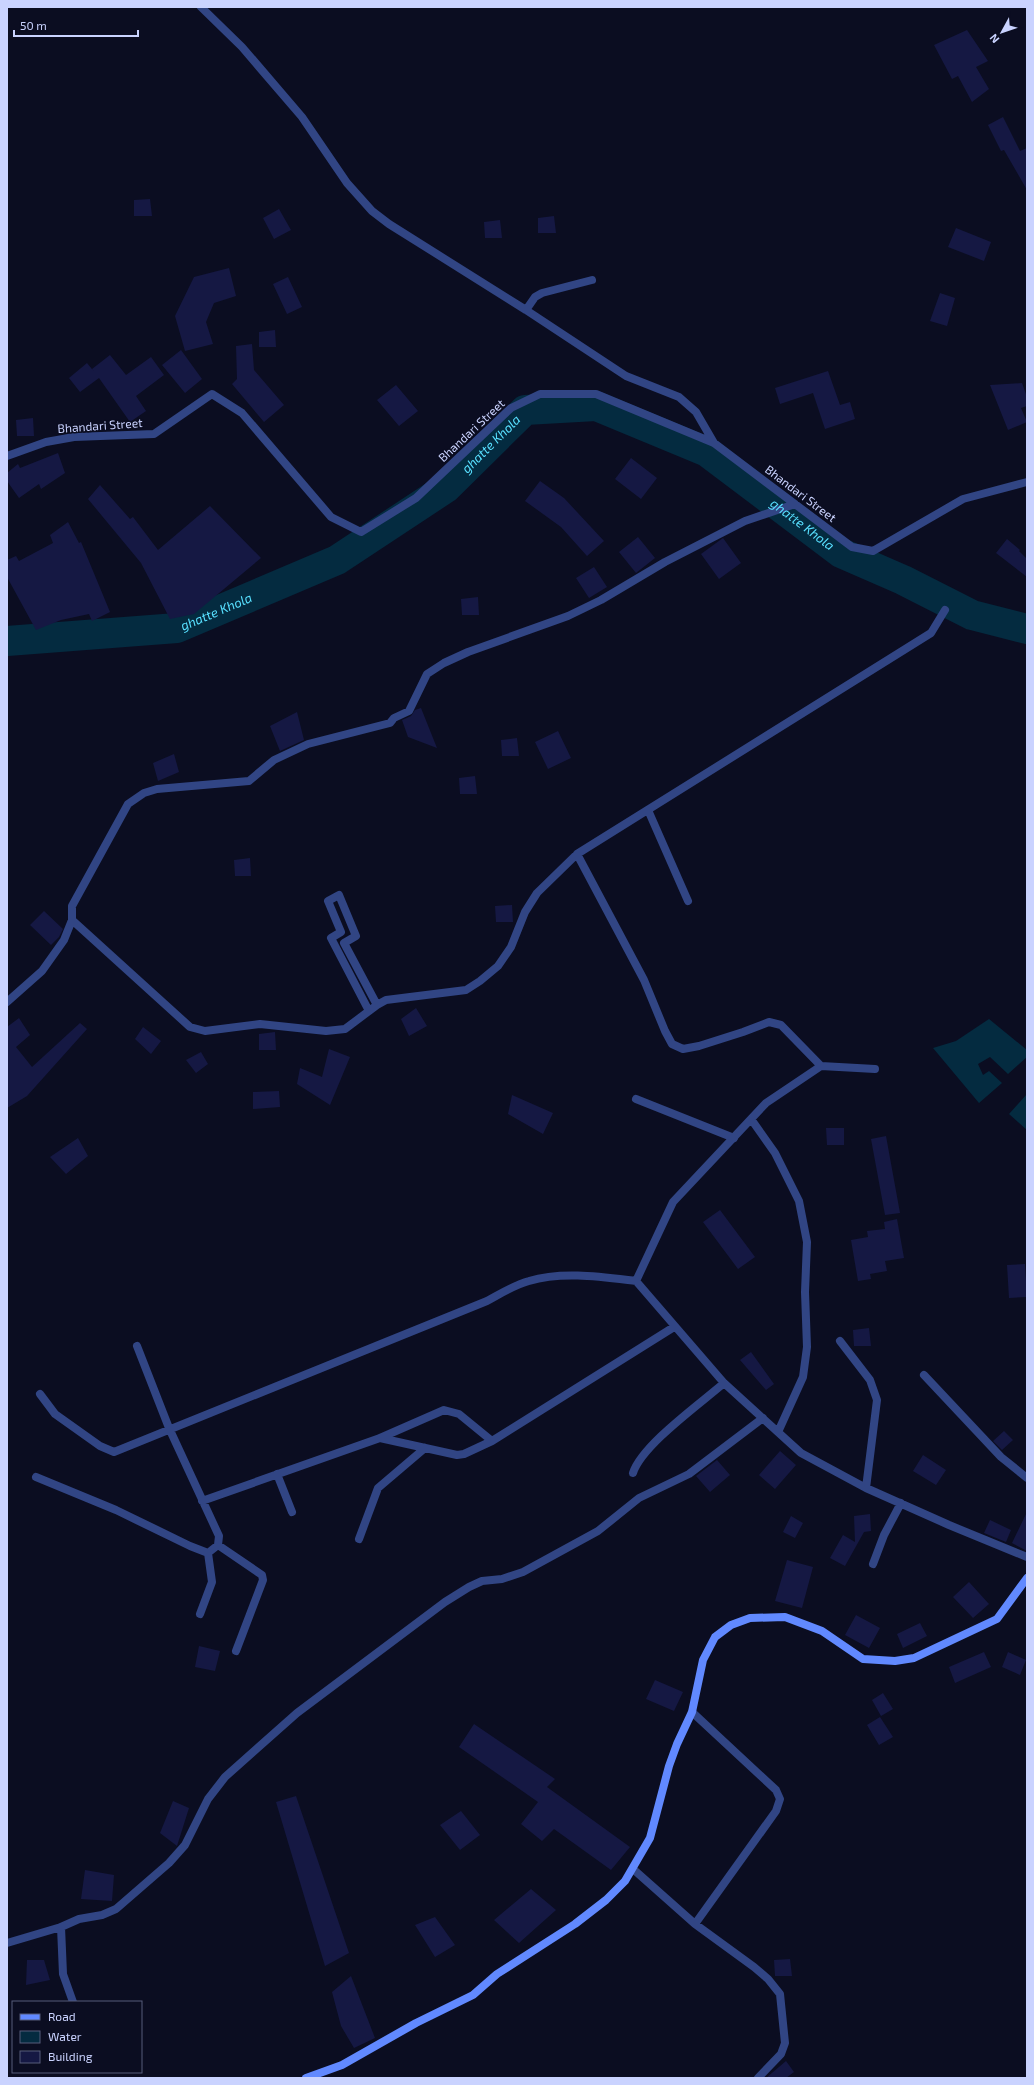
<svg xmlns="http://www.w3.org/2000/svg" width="1034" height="2085" viewBox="0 0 1034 2085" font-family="'Exo 2',sans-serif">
  <rect width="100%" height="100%" fill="#0b0d21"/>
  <path fill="#042b40" d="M 989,1019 L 1027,1050 L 1027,1057 L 1008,1074 L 990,1057 L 978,1064 L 983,1075 L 989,1071 L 1002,1083 L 979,1103 L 933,1048 L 956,1041 Z
    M 1027,1094 L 1027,1130 L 1009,1114 Z"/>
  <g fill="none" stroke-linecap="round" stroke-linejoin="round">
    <path stroke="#042b40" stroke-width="30" id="s1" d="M 7,641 L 177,628 L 337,560 L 446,488 L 525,410 L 596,406 L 707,452 L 841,553 L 903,580 L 972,615 L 1027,629"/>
  </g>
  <path fill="#151843" d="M 967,30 L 988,61 L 976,67 L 989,89 L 972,102 L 958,76 L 952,79 L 934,45 Z
    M 1003,117 L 1020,151 L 1027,148 L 1027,190 L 1004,150 L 1001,151 L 988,125 Z
    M 150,199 L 152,216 L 134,216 L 134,200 Z
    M 279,209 L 291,230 L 274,239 L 263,218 Z
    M 554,216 L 556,233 L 538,233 L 538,218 Z
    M 500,220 L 502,238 L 485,238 L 484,222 Z
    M 956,228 L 991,242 L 984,261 L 948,247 Z
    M 229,268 L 236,296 L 214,303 L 206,322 L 213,344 L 185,351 L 175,316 L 194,277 Z
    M 288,277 L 302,307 L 287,314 L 273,284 Z
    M 940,293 L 955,298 L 947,326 L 930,321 Z
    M 275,330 L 276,347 L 259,347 L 259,332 Z
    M 252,344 L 254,370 L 284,405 L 264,422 L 232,384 L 237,379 L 236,346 Z
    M 181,350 L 202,379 L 185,393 L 162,365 Z
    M 110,355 L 126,375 L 151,357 L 164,375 L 136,396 L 146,411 L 130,422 L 99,378 L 80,392 L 69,378 L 87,363 L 96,374 L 92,369 Z
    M 828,371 L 840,405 L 850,402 L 855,419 L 825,429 L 813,393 L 780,404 L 775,388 Z
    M 1022,383 L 1027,397 L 1027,406 L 1021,408 L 1027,422 L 1008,430 L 990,385 Z
    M 396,385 L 418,411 L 399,426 L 377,400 Z
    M 33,418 L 34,436 L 17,436 L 16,420 Z
    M 58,453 L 65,473 L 41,489 L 39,484 L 19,498 L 7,481 L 7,473 L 18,464 L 20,468 Z
    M 631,458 L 657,478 L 641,499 L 615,479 Z
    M 540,481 L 564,498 L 604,541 L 587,556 L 561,527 L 525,501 Z
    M 100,485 L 130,519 L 133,517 L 158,550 L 210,506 L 261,558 L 194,614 L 170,619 L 141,563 L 88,499 Z
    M 68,522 L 79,543 L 81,542 L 110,612 L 92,621 L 89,614 L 61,620 L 36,630 L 7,577 L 7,560 L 16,556 L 19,561 L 53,543 L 50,535 Z
    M 638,537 L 655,558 L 636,573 L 619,552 Z
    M 723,538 L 741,563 L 719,579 L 701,554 Z
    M 1007,539 L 1020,550 L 1019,551 L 1027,559 L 1027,577 L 996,553 Z
    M 594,567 L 607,587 L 589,598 L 576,578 Z
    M 478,597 L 479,615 L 462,615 L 461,599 Z
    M 421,708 L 437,748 L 408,737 L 402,720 L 411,716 L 415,710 Z
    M 297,712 L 304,740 L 280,751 L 270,726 Z
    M 558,731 L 571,758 L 548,769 L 535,742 Z
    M 517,738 L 519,756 L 502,756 L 501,740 Z
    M 174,754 L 179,772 L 158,781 L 153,763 Z
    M 475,776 L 477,794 L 460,794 L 459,778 Z
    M 250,858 L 251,876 L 235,876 L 234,860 Z
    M 512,905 L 513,922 L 496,922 L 495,906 Z
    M 44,911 L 63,929 L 59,937 L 51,945 L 30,925 Z
    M 416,1008 L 427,1026 L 409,1036 L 401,1019 Z
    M 19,1018 L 30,1035 L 16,1047 L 32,1067 L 80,1023 L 87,1029 L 27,1096 L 7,1108 L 7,1027 Z
    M 143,1027 L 161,1041 L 151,1054 L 135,1039 Z
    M 275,1032 L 276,1050 L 259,1050 L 259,1034 Z
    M 329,1049 L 350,1057 L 330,1105 L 297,1084 L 300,1068 L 322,1077 Z
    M 201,1052 L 208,1064 L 196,1073 L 186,1060 Z
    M 279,1091 L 280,1107 L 253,1109 L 253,1092 Z
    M 512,1095 L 553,1113 L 543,1134 L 508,1114 Z
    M 826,1128 L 844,1128 L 844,1145 L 827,1145 Z
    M 886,1136 L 900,1213 L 885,1215 L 871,1139 Z
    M 78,1138 L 88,1156 L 66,1174 L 50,1157 Z
    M 720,1210 L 755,1257 L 738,1269 L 703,1222 Z
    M 897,1219 L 904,1258 L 885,1261 L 887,1271 L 870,1274 L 871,1279 L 858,1281 L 851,1240 L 868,1237 L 867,1231 L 885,1229 L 884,1222 Z
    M 1025,1264 L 1027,1297 L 1009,1298 L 1007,1265 Z
    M 869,1328 L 871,1346 L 854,1346 L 853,1330 Z
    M 751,1352 L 774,1384 L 766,1390 L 740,1360 Z
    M 1004,1431 L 1013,1440 L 1002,1450 L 993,1441 Z
    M 780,1451 L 796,1465 L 775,1489 L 759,1475 Z
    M 923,1455 L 946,1470 L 936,1485 L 913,1471 Z
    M 717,1460 L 730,1475 L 710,1492 L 696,1476 Z
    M 1027,1512 L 1027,1551 L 1012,1543 Z
    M 870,1514 L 871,1531 L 864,1532 L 845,1566 L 830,1558 L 843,1535 L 855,1542 L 854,1516 Z
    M 791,1516 L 803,1523 L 795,1538 L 783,1532 Z
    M 990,1520 L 1011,1530 L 1006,1542 L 984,1533 Z
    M 787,1560 L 813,1567 L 802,1608 L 775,1601 Z
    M 969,1582 L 989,1604 L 973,1618 L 953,1597 Z
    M 856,1615 L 880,1628 L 869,1648 L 845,1635 Z
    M 920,1623 L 927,1636 L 903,1648 L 897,1634 Z
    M 199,1646 L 220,1651 L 215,1671 L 195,1667 Z
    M 984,1652 L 991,1667 L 955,1683 L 949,1667 Z
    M 1008,1652 L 1026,1660 L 1020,1675 L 1002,1667 Z
    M 655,1680 L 683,1692 L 674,1711 L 646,1699 Z
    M 883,1693 L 893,1709 L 881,1716 L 872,1700 Z
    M 880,1717 L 893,1737 L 879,1745 L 867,1725 Z
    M 474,1724 L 555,1779 L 547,1787 L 630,1847 L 611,1870 L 554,1829 L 542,1841 L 521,1824 L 538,1802 L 459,1747 Z
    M 296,1796 L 349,1953 L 325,1966 L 276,1802 Z
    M 173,1801 L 189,1808 L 177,1846 L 160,1833 Z
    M 461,1811 L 480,1835 L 460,1850 L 440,1825 Z
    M 85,1870 L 114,1875 L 112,1901 L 81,1899 Z
    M 531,1889 L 556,1910 L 519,1943 L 494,1920 Z
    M 435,1917 L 455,1945 L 435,1957 L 415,1925 Z
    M 790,1959 L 792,1976 L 775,1976 L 774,1960 Z
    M 27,1960 L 44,1960 L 50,1980 L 26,1985 Z
    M 351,1976 L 375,2038 L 354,2048 L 341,2026 L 332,1992 Z
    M 786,2061 L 794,2072 L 786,2078 L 766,2078 Z"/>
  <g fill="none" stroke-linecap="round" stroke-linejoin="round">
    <path stroke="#314584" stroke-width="8" d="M 636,1099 L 734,1138"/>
    <path stroke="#314584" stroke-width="8" d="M 201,7 L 242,47 L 302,117 L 347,183 L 372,211 L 389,224 L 526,310 L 626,376 L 679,397 L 696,412 L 714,443
      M 526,310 L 535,297 L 542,293 L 592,280
      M 7,456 L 46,442 L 74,437 L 154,434 L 212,394 L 242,413 L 331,517 L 361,532 L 416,498 L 511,408 L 540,394 L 596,394 L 714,443 L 852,547 L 873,551 L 963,499 L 1027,482
      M 648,810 L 688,901
      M 577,854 L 644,980 L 665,1031 L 672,1044 L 683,1049 L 699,1046 L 743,1032 L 769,1022 L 781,1025 L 821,1066
      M 72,920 L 190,1027 L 205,1031 L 260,1024 L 326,1031 L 345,1029 L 377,1005 L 386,1000 L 466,990 L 480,981 L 498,966 L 511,947 L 525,912 L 537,893 L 577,854 L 931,633 L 945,610
      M 7,1002 L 42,971 L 64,940 L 72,920 L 72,906 L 128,804 L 144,793 L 157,789 L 249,781 L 274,760 L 308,744 L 390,723 L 394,718 L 409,711 L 427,674 L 444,663 L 468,652 L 568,616 L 601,600 L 665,562 L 745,521 L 795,504
      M 369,1011 L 331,938 L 341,932 L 328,901 L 339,895 L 356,936 L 344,943 L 377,1005
      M 751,1119 L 775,1153 L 799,1201 L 807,1242 L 805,1292 L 807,1347 L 803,1377 L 778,1432
      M 636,1281 L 673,1202 L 766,1103 L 821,1066 L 875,1069
      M 840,1341 L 870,1380 L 877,1400 L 866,1488
      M 137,1346 L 169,1428 L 219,1536 L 218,1545 L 208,1553
      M 924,1375 L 1001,1457 L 1027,1478
      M 40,1394 L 55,1414 L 100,1446 L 114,1452 L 487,1301 C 500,1294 514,1285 529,1281 C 562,1271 602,1277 636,1281 L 724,1383 L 801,1453 L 866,1488 L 949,1525 L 1027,1557
      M 380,1438 L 457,1455 L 464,1454 L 492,1441 L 674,1327
      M 633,1473 C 642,1445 700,1404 724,1383
      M 277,1474 L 292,1512
      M 36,1477 L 116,1510 L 190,1546 L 208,1553
      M 202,1501 L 380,1438 L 444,1410 L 459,1414 L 492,1441
      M 359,1539 L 378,1488 L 425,1448
      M 218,1545 L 262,1575 L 263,1580 L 236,1651
      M 873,1564 L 884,1535 L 901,1503
      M 200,1614 L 212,1582 L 208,1553
      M 692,1712 L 776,1790 L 780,1799 L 776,1811 L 695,1924
      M 633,1869 L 695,1924 L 754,1967 L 768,1979 L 780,1994 L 785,2043 L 781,2054 L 758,2078
      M 61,1927 L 63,1974 L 73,2002
      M 7,1943 L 61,1927 L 79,1919 L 102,1915 L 116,1909 L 169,1863 L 185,1845 L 208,1799 L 225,1777 L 297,1713 L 445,1602 L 469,1587 L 482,1581 L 502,1579 L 523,1572 L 598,1531 L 639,1498 L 689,1474 L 763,1418"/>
    <path stroke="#6189ff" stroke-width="8" d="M 306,2078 L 342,2065 L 416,2023 L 473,1995 L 497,1974 L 575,1924 L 606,1900 L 625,1881 L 650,1838 L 669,1766 L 677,1744 L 692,1712 L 703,1660 L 715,1637 L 731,1625 L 750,1618 L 785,1617 L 822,1631 L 863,1659 L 895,1661 L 914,1658 L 997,1619 L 1027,1578"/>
  </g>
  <g text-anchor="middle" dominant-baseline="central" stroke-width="3" stroke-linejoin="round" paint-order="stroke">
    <g font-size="12" fill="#cad3ff" stroke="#0b0d21">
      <text transform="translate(100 425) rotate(-4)">Bhandari Street</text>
      <text transform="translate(471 430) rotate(-43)">Bhandari Street</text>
      <text transform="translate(801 493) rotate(37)">Bhandari Street</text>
    </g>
    <g font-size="13" font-style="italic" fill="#58e0ff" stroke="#0b0d21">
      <text stroke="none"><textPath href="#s1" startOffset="538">ghatte Khola</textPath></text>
      <text stroke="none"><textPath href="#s1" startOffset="897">ghatte Khola</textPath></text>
      <text stroke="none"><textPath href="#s1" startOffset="213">ghatte Khola</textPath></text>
    </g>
  </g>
  <rect width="1034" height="2085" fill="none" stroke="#cad3ff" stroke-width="16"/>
  <rect x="12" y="2001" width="130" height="72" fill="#0b0d21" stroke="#575c7a"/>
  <rect x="20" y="2014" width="20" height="6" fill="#6189ff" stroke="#575c7a"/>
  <text x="48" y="2021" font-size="12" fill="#cad3ff">Road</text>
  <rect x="20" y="2031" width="20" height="12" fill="#042b40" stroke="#575c7a"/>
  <text x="48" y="2041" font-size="12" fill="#cad3ff">Water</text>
  <rect x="20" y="2051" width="20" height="12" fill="#151843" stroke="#575c7a"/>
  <text x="48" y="2061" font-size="12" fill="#cad3ff">Building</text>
  <g transform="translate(1002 32) rotate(230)" stroke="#0b0d21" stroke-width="3" paint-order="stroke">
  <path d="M0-3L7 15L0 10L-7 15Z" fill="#cad3ff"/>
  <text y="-6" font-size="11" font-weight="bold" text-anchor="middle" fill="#cad3ff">N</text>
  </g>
  <path d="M14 30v6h124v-6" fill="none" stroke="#cad3ff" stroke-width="2"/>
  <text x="20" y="30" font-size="12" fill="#cad3ff" stroke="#0b0d21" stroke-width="3" paint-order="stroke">50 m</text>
</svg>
